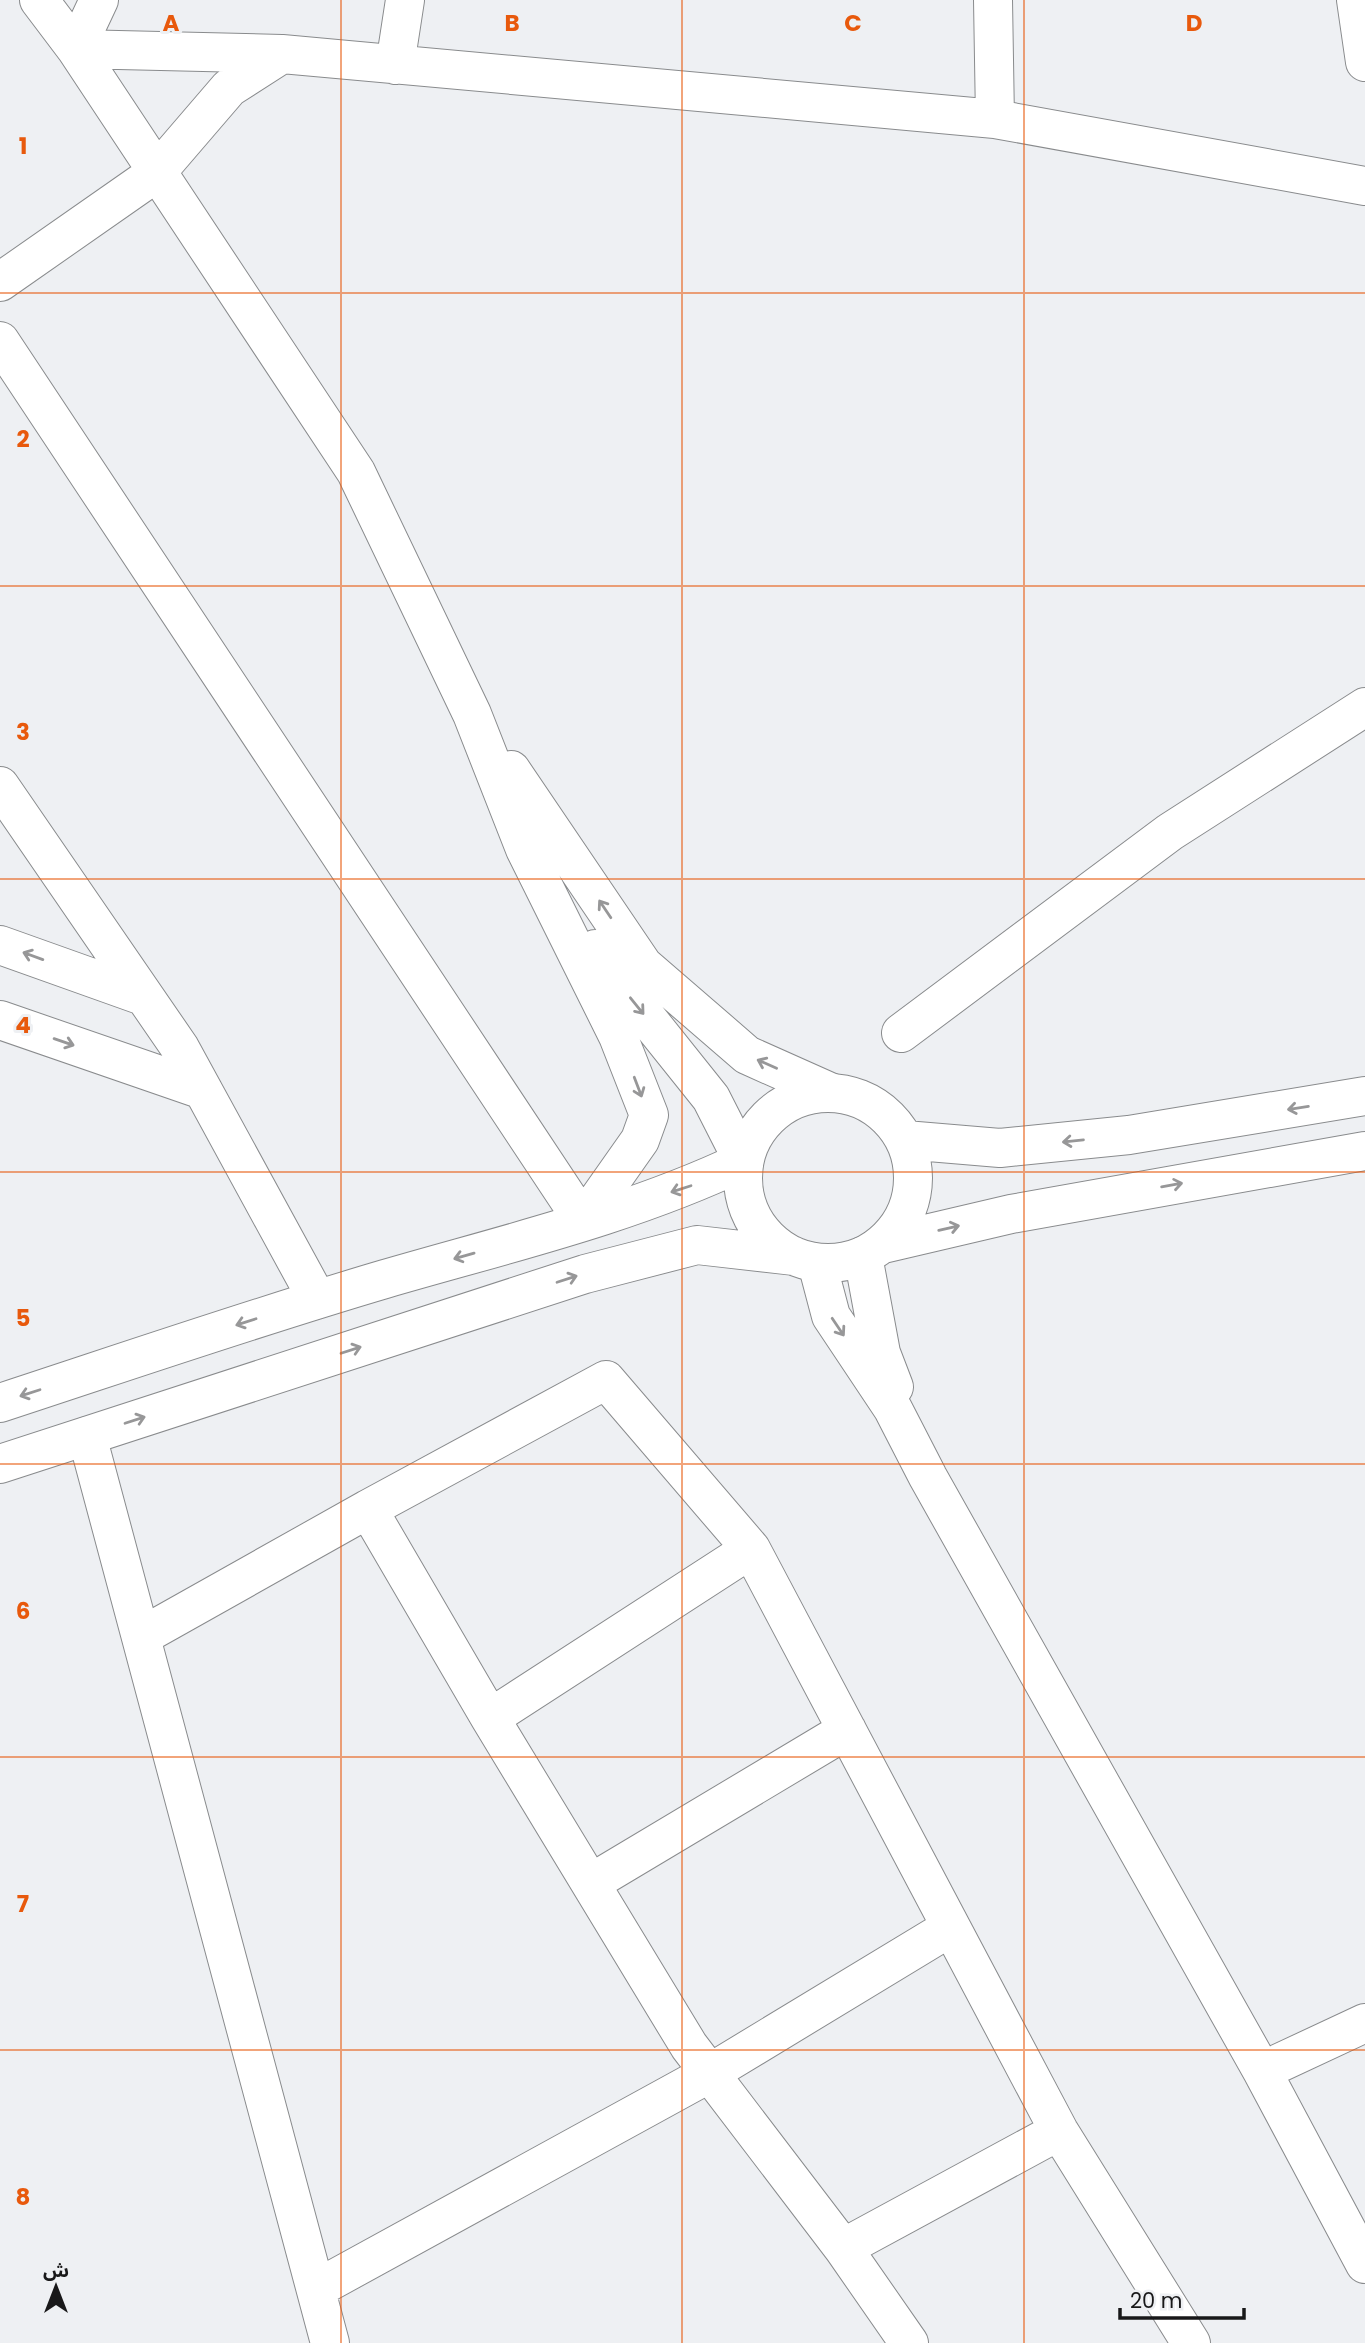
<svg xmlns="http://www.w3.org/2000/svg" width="1365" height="2343" viewBox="0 0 1365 2343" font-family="Poppins,'Noto Sans Arabic',sans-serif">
  <rect width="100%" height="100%" fill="#eef0f3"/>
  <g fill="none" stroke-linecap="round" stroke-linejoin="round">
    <g stroke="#898b8d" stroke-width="40">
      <path id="minor" d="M 39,0 L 76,49 L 356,472 L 472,714 L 525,849 L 539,868
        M 99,0 L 76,49 L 282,54 L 995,119 L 1365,186
        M 993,0 L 995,119
        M 1356,0 L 1365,62
        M 395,65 L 405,0
        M 0,282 L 156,173 L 229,88 L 282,54
        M 0,341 L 583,1221 L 640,1140 L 649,1115 L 618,1036 L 525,849
        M 511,770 L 643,965 L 747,1055 L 830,1092
        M 0,786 L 180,1048 L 317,1299
        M 0,945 L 143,996
        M 595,949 L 619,983 L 711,1098 L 743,1161
        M 0,1020 L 203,1090
        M 901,1033 L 1170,832 L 1365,707
        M 863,1256 L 881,1353 L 894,1387
        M 817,1263 L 831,1316 L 893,1409 L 928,1477 L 1262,2071 L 1365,2264
        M 87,1436 L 330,2343
        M 368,1509 L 606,1380 L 751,1549 L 1059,2131 L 1191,2343
        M 142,1636 L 368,1509 L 490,1718 L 689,2046 L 843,2248 L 909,2343
        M 490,1718 L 751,1549
        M 591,1883 L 847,1730
        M 1262,2071 L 1365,2023
        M 843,2248 L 1059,2131
        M 316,2289 L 710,2073 L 951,1927"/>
    </g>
    <g stroke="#898b8d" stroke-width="40">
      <path id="tertiary" d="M743 1178a85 85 0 1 1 170 0a85 85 0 1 1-170 0Z
        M 905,1140 L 1000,1148 L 1129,1135 L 1365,1096
        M 883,1244 L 1011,1214 L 1365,1151
        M 0,1403 C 128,1361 256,1317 385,1279 C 505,1244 630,1215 743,1161
        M 0,1464 L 585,1274 L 697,1245 L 794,1256"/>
    </g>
    <use href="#minor" stroke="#fff" stroke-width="38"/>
    <use href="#tertiary" stroke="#fff" stroke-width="38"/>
  </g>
  <defs><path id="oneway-shaft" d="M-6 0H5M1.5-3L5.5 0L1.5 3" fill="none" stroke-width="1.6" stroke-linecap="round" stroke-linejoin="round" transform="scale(1.75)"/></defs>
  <g stroke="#979798">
    <use href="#oneway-shaft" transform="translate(605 909) rotate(-124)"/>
    <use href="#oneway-shaft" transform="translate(33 956) rotate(-160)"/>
    <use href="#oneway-shaft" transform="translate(637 1006) rotate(51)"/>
    <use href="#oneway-shaft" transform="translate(64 1042) rotate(19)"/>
    <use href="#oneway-shaft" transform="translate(767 1064) rotate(-156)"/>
    <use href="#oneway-shaft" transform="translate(638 1087) rotate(69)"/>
    <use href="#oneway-shaft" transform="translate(1298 1108) rotate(171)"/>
    <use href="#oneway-shaft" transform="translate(1073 1141) rotate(174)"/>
    <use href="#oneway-shaft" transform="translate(1172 1185) rotate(-10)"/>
    <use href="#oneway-shaft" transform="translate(681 1189) rotate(162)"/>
    <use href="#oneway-shaft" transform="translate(949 1228) rotate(-13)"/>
    <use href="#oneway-shaft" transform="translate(464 1256) rotate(164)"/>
    <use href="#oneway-shaft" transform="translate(567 1279) rotate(-18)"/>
    <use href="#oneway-shaft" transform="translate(246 1322) rotate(162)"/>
    <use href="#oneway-shaft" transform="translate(838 1327) rotate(56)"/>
    <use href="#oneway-shaft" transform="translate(351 1350) rotate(-18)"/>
    <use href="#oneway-shaft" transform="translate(30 1393) rotate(162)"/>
    <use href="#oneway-shaft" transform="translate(135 1420) rotate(-18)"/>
  </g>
  <path fill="none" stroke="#e8590c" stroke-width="2" stroke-opacity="0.55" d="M 341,0 L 341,2343M 682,0 L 682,2343M 1024,0 L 1024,2343M 0,293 L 1365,293M 0,586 L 1365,586M 0,879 L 1365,879M 0,1172 L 1365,1172M 0,1464 L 1365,1464M 0,1757 L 1365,1757M 0,2050 L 1365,2050"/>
  <g font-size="23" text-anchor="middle" font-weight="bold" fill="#e8590c" stroke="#eef0f3" stroke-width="6" stroke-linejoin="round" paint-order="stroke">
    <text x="171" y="31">A</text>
    <text x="512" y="31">B</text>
    <text x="853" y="31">C</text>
    <text x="1194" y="31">D</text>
    <text x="23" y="154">1</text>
    <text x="23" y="447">2</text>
    <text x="23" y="740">3</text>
    <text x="23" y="1033">4</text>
    <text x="23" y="1326">5</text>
    <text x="23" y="1619">6</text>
    <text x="23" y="1912">7</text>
    <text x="23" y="2205">8</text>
  </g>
  <g transform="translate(56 2287)" stroke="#eef0f3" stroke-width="5" paint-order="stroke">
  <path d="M0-5L12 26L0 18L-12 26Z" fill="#181819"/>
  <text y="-10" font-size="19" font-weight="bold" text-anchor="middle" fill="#181819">ش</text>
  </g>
  <path d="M1120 2308v10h124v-10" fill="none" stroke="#181819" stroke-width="3.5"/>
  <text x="1130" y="2308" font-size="21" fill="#181819" stroke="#eef0f3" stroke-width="5" paint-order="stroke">20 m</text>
</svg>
